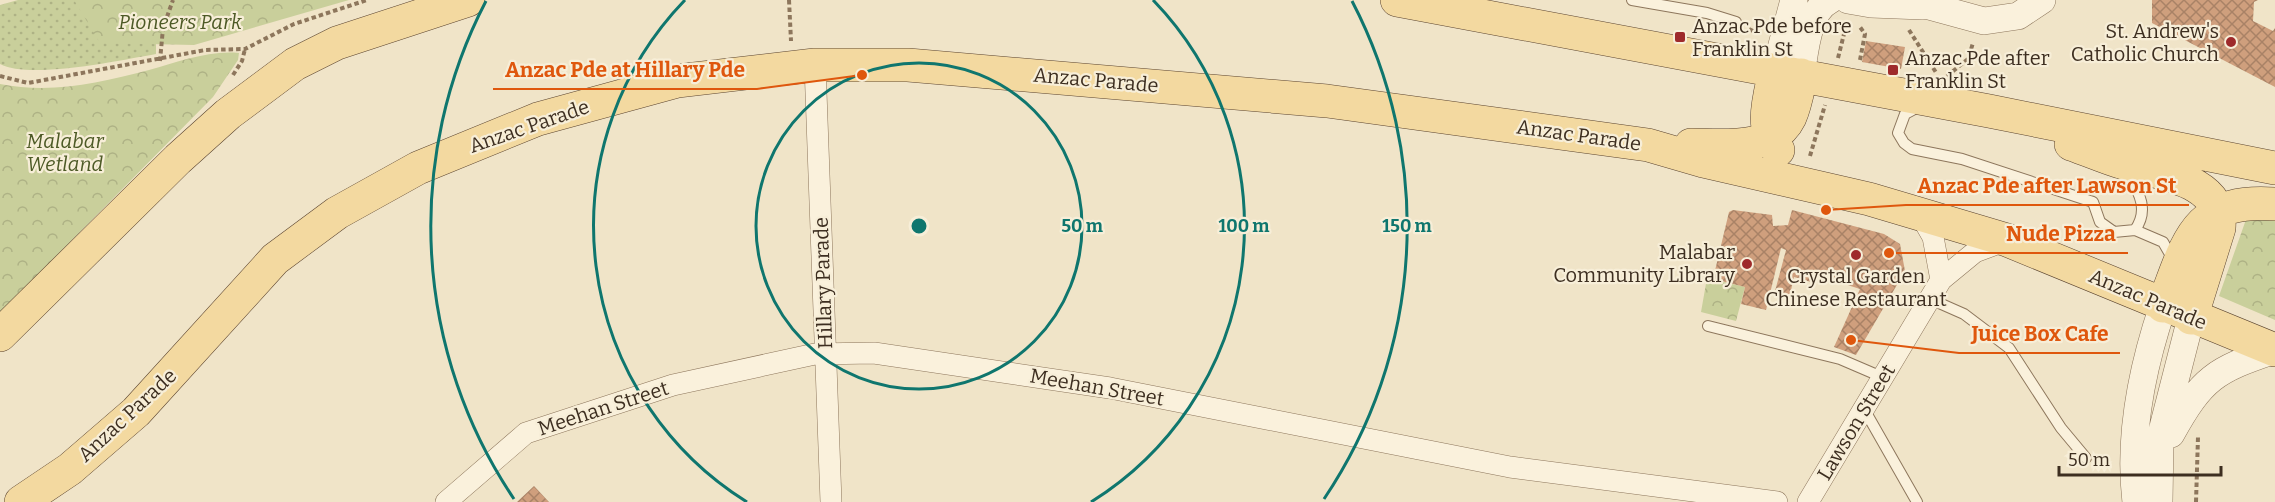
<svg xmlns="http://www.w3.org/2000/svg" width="2275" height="502" viewBox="0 0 2275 502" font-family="Bitter,serif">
  <defs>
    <pattern id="grass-dots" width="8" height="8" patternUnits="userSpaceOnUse" patternTransform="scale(1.5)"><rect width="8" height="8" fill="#c9cf9b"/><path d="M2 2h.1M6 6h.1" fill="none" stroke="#aeb285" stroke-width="1.8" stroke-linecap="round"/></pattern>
    <pattern id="forest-crowns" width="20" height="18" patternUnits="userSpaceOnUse" patternTransform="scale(1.5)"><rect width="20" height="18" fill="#c9cf9b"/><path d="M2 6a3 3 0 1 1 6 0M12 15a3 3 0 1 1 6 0" fill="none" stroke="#aeb285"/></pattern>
    <pattern id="building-cross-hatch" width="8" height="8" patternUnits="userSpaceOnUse" patternTransform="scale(1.5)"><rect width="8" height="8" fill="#cf9f7d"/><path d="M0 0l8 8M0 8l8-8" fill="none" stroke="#a98266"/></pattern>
  </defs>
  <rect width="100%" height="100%" fill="#f0e4c8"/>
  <path fill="url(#grass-dots)" d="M 18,0 L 168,0 L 156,42 L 156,54 C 122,60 29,80 0,64 L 0,5 Z"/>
  <path fill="url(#forest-crowns)" d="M 74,0 L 349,0 L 194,45 L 100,43 Z
    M 239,53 L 238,60 L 213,97 L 0,313 L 0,84 C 52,94 99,83 149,70 C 178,62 209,50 239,53 Z
    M 2249,211 L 2275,211 L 2275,320 L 2219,296 Z
    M 1707,278 L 1745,287 L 1736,321 L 1701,312 Z"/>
  <path fill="url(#building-cross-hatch)" d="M 2152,0 L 2258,0 L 2254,2 L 2253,21 L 2273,31 L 2275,28 L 2275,87 L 2152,23 Z
    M 1866,41 L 1905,47 L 1901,69 L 1862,62 Z
    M 1733,210 L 1772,215 L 1773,226 L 1788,225 L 1792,210 L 1884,234 L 1900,244 L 1905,271 L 1856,355 L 1834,347 L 1860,289 L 1813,274 L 1811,282 L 1794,277 L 1789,299 L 1774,295 L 1786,250 L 1781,248 L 1766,310 L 1741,304 L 1745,287 L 1713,279 L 1729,212 Z
    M 534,486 L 549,502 L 517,502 Z"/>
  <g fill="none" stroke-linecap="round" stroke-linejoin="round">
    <g stroke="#8d765c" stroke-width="12">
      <path id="service" d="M 1632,0 L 1707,13 L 1736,22
        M 1920,106 L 1905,114 L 1898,133 L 1904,143 L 1912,149 L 1962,159 L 2093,202 L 2100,222 L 2114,232 L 2135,230 C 2150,209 2138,191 2127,171
        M 2135,230 L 2163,242 L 2174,261
        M 1930,299 L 1964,314 L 2009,348 L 2061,428 L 2086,458
        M 1708,326 L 1840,359 L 1882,377
        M 1864,409 L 1917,502"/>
    </g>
    <g stroke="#8d765c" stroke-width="22">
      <path id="minor" d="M 815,65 L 831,502
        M 1921,216 L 1933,237 L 1941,280
        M 446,502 L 526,433 L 673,385 L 815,354 L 874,353 L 1110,388 L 1510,467 L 1777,502
        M 1808,502 L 1941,280 L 1975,252 L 2007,240"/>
    </g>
    <g stroke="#8d765c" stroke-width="28">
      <path id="tertiary" d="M 1848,0 L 1871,4 L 1923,6
        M 1907,0 L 1984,21 L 2018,16 L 2042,0
        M 1775,71 L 1794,0
        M 1801,75 C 1805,53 1807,11 1830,0
        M 2171,434 C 2202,378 2215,370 2275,350
        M 2136,502 C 2128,436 2142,368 2163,306
        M 2159,502 L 2160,439 L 2191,318"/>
    </g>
    <g stroke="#5b4430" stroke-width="34">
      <path id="primary" d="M 1397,0 L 1989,111 L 2275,168
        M 1775,71 C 1770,96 1759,128 1778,150
        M 2071,144 C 2089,150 2106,158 2124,163 C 2159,174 2223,179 2219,228 L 2191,318
        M 1691,145 C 1723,145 1773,152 1790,117 C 1796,104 1798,89 1801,75
        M 2163,306 C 2188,241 2194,198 2275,204
        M 0,335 L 178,159 L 228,114 L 295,64 L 337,43 L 468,0
        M 21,502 L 70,469 L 136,412 L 275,259 L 337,213 L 418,168 L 538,119 L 677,81 L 815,65 L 908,65 L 1327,101 L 1648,145 L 1703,161 L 1869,199 L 2007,240 L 2275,350"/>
    </g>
    <path stroke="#8d765c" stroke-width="4" stroke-dasharray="4.5 3" stroke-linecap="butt" d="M 789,0 L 791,41
      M 1749,29 L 1757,33
      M 1909,30 L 1937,74
      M 1838,58 L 1847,22
      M 1860,60 L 1865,34 L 1860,27
      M 160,61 L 163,28 L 173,0
      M 233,75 L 242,61 L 245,49
      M 0,76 L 28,83 L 205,50 L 245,49 L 294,24 L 367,0
      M 1947,76 L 1968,59 L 1973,43
      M 1810,156 L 1825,105
      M 2196,502 L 2198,437"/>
    <use href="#service" stroke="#faf1dc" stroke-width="10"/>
    <use href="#minor" stroke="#faf1dc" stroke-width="21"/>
    <use href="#tertiary" stroke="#faf1dc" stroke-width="27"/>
    <use href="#primary" stroke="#f3d9a0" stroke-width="33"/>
  </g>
  <g fill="none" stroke="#0f766e" stroke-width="3">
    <circle cx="919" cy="226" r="163"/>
    <path d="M747 502A325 325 0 0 1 685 0M1153 0A325 325 0 0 1 1091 502"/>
    <path d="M514 499A488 488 0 0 1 486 1M1352 1A488 488 0 0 1 1324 499"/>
  </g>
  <g fill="#9e2a2b" stroke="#f7eed8" stroke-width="2">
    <rect x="1674" y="31" width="12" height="12" rx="3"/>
    <circle cx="2231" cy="42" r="6"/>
    <rect x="1887" y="64" width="12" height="12" rx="3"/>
    <circle cx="1856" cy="255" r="6"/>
    <circle cx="1747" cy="264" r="6"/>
  </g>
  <g text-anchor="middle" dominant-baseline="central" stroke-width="4.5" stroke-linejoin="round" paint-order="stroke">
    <g font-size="20" font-style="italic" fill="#4d5a26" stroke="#f7eed8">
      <text x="180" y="22">Pioneers Park</text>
      <text x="65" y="141">Malabar<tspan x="65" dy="23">Wetland</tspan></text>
    </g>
    <g font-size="20" fill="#3d2e20" stroke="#f7eed8" text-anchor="start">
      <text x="1692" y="26">Anzac Pde before<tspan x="1692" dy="23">Franklin St</tspan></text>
      <text x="2219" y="31" text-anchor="end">St. Andrew's<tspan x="2219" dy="23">Catholic Church</tspan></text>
      <text x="1905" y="58">Anzac Pde after<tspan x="1905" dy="23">Franklin St</tspan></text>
      <text x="1735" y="252" text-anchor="end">Malabar<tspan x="1735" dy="23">Community Library</tspan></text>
      <text x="1856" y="276" text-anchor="middle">Crystal Garden<tspan x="1856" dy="23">Chinese Restaurant</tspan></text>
    </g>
    <g font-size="20" fill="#3d2e20" stroke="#f7eed8">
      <text transform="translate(1096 80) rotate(5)">Anzac Parade</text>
      <text transform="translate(529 126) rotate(-19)">Anzac Parade</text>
      <text transform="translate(1579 135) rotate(8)">Anzac Parade</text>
      <text transform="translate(823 283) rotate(-92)">Hillary Parade</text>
      <text transform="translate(2148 299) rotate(23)">Anzac Parade</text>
      <text transform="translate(1097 387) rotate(10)">Meehan Street</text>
      <text transform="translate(603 408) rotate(-18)">Meehan Street</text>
      <text transform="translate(127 415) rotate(-43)">Anzac Parade</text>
      <text transform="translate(1856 422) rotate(-59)">Lawson Street</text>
    </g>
  </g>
  <circle cx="919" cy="226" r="9" fill="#0f766e" stroke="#f7eed8" stroke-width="3"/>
  <g font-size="18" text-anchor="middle" font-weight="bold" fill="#0f766e" stroke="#f7eed8" stroke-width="4.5" stroke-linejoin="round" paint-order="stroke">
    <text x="1082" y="232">50 m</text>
    <text x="1244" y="232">100 m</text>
    <text x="1407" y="232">150 m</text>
  </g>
  <path fill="none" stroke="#df570d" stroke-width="2" d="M862 75L757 89H493M1826 210L1906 205H2189M1889 253L1994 253H2128M1851 340L1959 353H2120"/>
  <g fill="#df570d" stroke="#f7eed8" stroke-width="2">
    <circle cx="862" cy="75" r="6"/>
    <circle cx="1826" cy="210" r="6"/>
    <circle cx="1889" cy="253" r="6"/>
    <circle cx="1851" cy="340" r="6"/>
  </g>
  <g font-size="21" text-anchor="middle" font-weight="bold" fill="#df570d" stroke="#f7eed8" stroke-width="4.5" stroke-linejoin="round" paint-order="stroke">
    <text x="625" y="77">Anzac Pde at Hillary Pde</text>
    <text x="2047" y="193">Anzac Pde after Lawson St</text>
    <text x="2061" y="241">Nude Pizza</text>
    <text x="2040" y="341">Juice Box Cafe</text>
  </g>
  <path d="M2059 466v9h162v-9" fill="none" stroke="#3d2e20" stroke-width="3"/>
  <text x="2068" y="466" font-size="18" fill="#3d2e20" stroke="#f7eed8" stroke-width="4.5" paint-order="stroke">50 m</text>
</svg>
